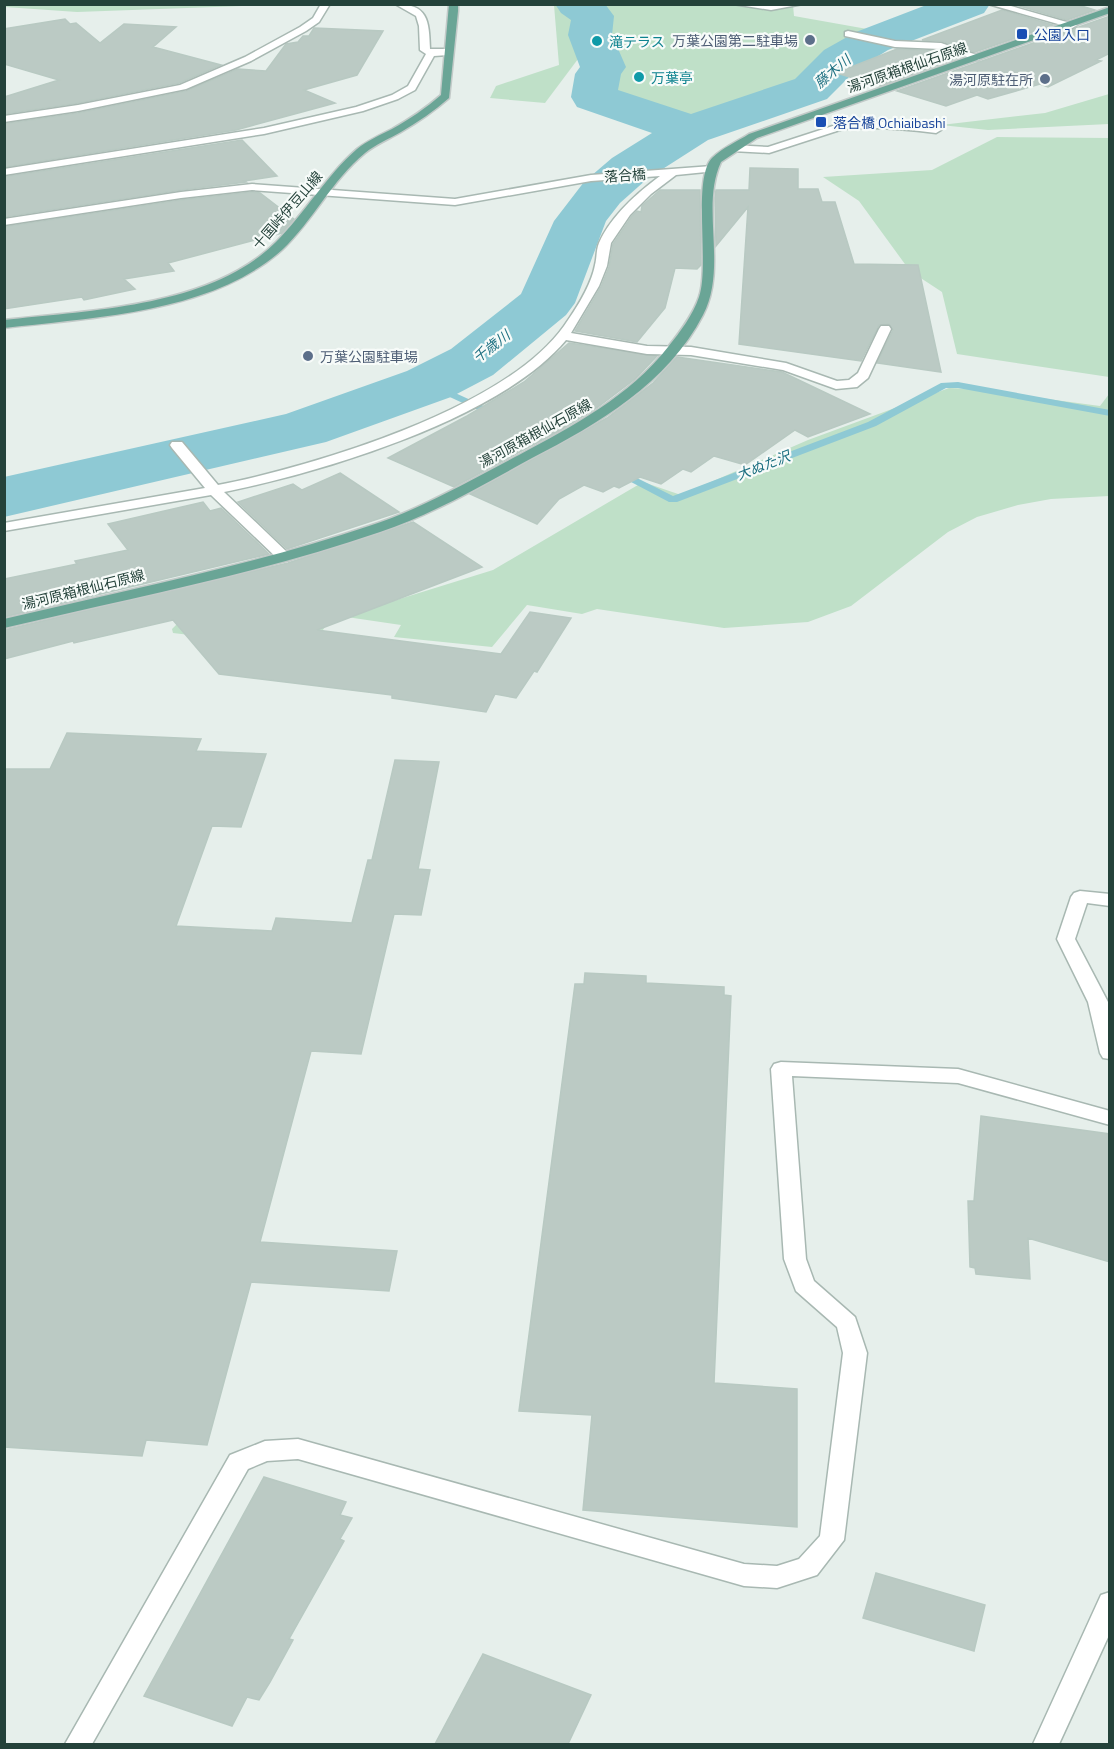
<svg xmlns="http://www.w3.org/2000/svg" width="1114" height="1749" viewBox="0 0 1114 1749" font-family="'Titillium Web','Noto Sans JP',sans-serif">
  <rect width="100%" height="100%" fill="#e6efeb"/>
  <path fill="#bfe0c8" d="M 4,5 L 5,4 L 273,5 L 77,12 L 5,7 Z
    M 554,5 L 793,5 L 794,16 L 884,32 L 804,87 L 691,130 L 594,97 L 598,74 L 603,66 L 597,52 L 578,59 L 545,103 L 490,98 L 496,86 L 559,65 Z
    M 1109,94 L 1109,124 L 988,130 L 941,125 L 1045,113 Z
    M 997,137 L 1109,138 L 1109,377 L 957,354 L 942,292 L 910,271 L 859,201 L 823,177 L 932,170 Z
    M 949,388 L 974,389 L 1100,406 L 1109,394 L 1109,496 L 1051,499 L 1018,505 L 977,517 L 948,532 L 851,606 L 808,622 L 724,628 L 597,609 L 582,614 L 527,605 L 492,647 L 394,637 L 401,625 L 333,615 L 310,649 L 173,633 L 172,629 L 177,624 L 377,606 L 493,570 L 643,482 L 681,495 L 808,440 Z"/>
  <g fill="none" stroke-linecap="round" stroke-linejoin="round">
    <path fill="#8ec9d4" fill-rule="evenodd" d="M 429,381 L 499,413 L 501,415 L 493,417 L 426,386 L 426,382 Z
      M 958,382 L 1110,410 L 1110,416 L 958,388 L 946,388 L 876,426 L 677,502 L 669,502 L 614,473 L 615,471 L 623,471 L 673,496 L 868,422 L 941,383 Z"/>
    <path fill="#8ec9d4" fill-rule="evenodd" d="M 555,4 L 605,4 L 614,16 L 612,35 L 626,67 L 621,74 L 618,90 L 691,114 L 795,79 L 824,50 L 856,32 L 929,4 L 990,4 L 984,13 L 888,50 L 856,70 L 827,99 L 708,140 L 647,179 L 620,203 L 606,221 L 575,303 L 566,315 L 493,375 L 451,397 L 326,442 L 4,517 L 4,477 L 286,414 L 407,371 L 451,349 L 521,294 L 554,221 L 584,182 L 612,158 L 652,133 L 577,107 L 571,97 L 575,74 L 580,67 L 568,35 L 571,20 L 561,13 Z"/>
  </g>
  <path fill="#bbcac4" stroke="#b8c9c2" stroke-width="1.5" d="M 1018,4 L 1075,4 L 1095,10 L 1067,20 L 1016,5 Z
    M 1002,10 L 1053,25 L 975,52 L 942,41 L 922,40 Z
    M 1110,16 L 1110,53 L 1096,60 L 1101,61 L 1048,87 L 1040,84 L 988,99 L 977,95 L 946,106 L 897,91 Z
    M 65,19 L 70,24 L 76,23 L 100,43 L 124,24 L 176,27 L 153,47 L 221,65 L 179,83 L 78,103 L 4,114 L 4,97 L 59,80 L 4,64 L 4,29 Z
    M 314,28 L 383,31 L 357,75 L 304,90 L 335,103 L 236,130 L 4,167 L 4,124 L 78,113 L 186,91 L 238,69 L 266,71 L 286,44 L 298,42 L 303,36 L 309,36 Z
    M 897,49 L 940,51 L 960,57 L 880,86 L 836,73 Z
    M 242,140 L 277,176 L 244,181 L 246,182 L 181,190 L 4,217 L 4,177 Z
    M 750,168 L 798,169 L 798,189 L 818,189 L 822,202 L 835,202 L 854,264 L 918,265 L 941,372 L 877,363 L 893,330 L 889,324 L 879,325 L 861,361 L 739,344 L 748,207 L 716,246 L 715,198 L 716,190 L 749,190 Z
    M 660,190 L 700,190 L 701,265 L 697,269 L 675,268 L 665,308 L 637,342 L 575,331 L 601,287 L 609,267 L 613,244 L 632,216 L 637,211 L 641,212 L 642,206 Z
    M 252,192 L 260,193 L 294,219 L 282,233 L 168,263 L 174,271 L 124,279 L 135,289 L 84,300 L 82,297 L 4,309 L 4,227 L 181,200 Z
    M 569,343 L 657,356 L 635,379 L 598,407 L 559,431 L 454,487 L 388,458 L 467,416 L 524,382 Z
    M 677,357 L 782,372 L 870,414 L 808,437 L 795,430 L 745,465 L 714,456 L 691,472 L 683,469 L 661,484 L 640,477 L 619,488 L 614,486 L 603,492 L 584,485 L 559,499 L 537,524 L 470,494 L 607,418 L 653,383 Z
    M 340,473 L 399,512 L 287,549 L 238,502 L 293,484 L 302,490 Z
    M 203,502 L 210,511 L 221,508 L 269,554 L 4,617 L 4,579 L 77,564 L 75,561 L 128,550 L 108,524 Z
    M 413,522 L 482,567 L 317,630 L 501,654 L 530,612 L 571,618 L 537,672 L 534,671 L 516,698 L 495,694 L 486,712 L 392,698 L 392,695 L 219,674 L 173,620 L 74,643 L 73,641 L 4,659 L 4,630 L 288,563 Z
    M 67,733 L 201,739 L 196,751 L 266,754 L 241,827 L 212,826 L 176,926 L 272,931 L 276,918 L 352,923 L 368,860 L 372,860 L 395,760 L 439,762 L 418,869 L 430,870 L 421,915 L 394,914 L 361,1054 L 311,1051 L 260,1242 L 397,1251 L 389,1291 L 251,1282 L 207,1445 L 146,1440 L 142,1456 L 4,1447 L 4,769 L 50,769 Z
    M 585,973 L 646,976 L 646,983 L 724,987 L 724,995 L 731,996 L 714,1383 L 797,1389 L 797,1527 L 583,1510 L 592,1415 L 519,1411 L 575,984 L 584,984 Z
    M 981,1116 L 1110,1134 L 1110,1262 L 1028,1238 L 1030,1279 L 976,1274 L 975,1268 L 970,1267 L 968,1201 L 974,1201 Z
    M 264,1477 L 346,1502 L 340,1515 L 352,1518 L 340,1539 L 344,1541 L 289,1639 L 293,1640 L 270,1682 L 259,1700 L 247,1697 L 232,1726 L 144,1696 Z
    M 876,1573 L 985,1605 L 974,1651 L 863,1618 Z
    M 483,1654 L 591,1695 L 568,1744 L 435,1744 Z"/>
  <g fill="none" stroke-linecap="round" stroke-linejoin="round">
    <g stroke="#a8b8b2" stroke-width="3">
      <path id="minor" d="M 321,4 L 330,4 L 319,22 L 306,31 L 251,61 L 186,89 L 78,111 L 4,122 L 4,116 L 78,105 L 180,85 L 245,57 L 300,27 L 313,18 Z
        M 395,4 C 428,4 429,20 430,49 L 448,49 L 453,52 L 448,55 L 434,56 L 415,90 L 398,99 L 363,111 L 264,134 L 4,175 L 4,169 L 264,128 L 356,107 L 392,95 L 408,86 L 426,54 L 420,50 L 419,26 L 416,16 Z
        M 733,4 L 803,4 L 771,10 Z
        M 988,4 L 1004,4 L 1077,25 L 1072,28 Z
        M 848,31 L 895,41 L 941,43 L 983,57 L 978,60 L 940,49 L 895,47 L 845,36 L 845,32 Z
        M 877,121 L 936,127 L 941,130 L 936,133 C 905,129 874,126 843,129 L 769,153 L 732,151 L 727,148 L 732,145 L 768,147 L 842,123 Z
        M 712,166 L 717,169 L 716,171 L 676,175 L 651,194 L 630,215 L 611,243 L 607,266 L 599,286 L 571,333 L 647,346 L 691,347 L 786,363 L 837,381 L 849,380 L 858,373 L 879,329 L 881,326 L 889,326 L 891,329 L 868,378 L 857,387 L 836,389 L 783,370 L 691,355 L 647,354 L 566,340 C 500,419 323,472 224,492 L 289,554 L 291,557 L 289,560 L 279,560 L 211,495 L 4,531 L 4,523 L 205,488 L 172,448 L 170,445 L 172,442 L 182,442 L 218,485 C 315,466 505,409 564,326 C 576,309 591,286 595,265 C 597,258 596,250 599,243 C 611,216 637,193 660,176 L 591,181 L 455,205 L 252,190 L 181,198 L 4,225 L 4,219 L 181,192 L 252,184 L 455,199 L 591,175 Z
        M 1080,891 L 1110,894 L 1110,906 L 1087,903 L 1075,939 L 1108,1002 L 1110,1059 L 1103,1058 L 1100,1053 L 1088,1002 L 1057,939 L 1071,897 L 1074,893 Z
        M 781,1062 L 958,1069 L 1110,1111 L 1110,1125 L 958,1083 L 792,1076 L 806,1259 L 814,1281 L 855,1317 L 867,1353 L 844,1540 L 817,1575 L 777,1588 L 744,1586 L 298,1459 L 267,1461 L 248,1469 L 92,1744 L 65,1744 L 230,1455 L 265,1441 L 298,1439 L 744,1564 L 777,1566 L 799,1559 L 820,1536 L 843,1353 L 837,1327 L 796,1291 L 784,1259 L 771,1069 L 774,1064 Z
        M 1110,1592 L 1110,1633 L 1059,1744 L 1033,1744 L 1101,1595 Z"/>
    </g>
    <g stroke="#c2cac8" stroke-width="3">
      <path id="major" d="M 449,4 L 458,4 L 458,11 L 449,98 C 434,111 418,122 401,132 C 389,139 376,144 365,153 C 332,180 313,221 282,250 C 211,313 95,317 4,328 L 4,320 C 91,310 211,307 276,242 C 305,213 326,176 357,149 C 367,141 380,135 392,129 C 410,119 426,108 441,95 Z
        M 1110,7 L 1110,13 L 757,138 L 721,162 C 700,207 728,267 703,315 C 668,383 598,424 532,458 C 483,485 433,514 380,532 C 258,574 130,598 4,628 L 4,619 C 126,590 250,566 369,526 C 422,509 470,480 519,455 C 573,426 630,396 668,347 C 680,332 693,315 699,297 C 710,266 692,179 712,158 C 722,148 738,141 749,134 Z"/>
    </g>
    <use href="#minor" fill="#fff" fill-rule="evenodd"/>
    <use href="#major" fill="#6aa596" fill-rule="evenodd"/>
  </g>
  <g fill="#1a4fb4" stroke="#f7fbf9" stroke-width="2">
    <rect x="1016" y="28" width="12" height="12" rx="3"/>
    <rect x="815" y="116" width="12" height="12" rx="3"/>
  </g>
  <g fill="#5c6f8a" stroke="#f7fbf9" stroke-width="2">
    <circle cx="810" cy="40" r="6"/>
    <circle cx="1045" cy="79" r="6"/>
    <circle cx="308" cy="356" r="6"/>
  </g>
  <g fill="#0f9aa8" stroke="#f7fbf9" stroke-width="2">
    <circle cx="597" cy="41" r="6"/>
    <circle cx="639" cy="77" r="6"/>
  </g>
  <g text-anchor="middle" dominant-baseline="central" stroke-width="4.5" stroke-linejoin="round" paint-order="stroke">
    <g font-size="14" fill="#164399" stroke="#f7fbf9" text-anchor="start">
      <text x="1034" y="34">公園入口</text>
      <text x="833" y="122">落合橋 Ochiaibashi</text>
    </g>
    <g font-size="14" fill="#4e5e75" stroke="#f7fbf9" text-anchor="end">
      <text x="798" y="40">万葉公園第二駐車場</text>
      <text x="1033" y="79">湯河原駐在所</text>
      <text x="320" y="356" text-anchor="start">万葉公園駐車場</text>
    </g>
    <g font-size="14" fill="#0d838f" stroke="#f7fbf9" text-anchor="start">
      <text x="609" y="41">滝テラス</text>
      <text x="651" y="77">万葉亭</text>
    </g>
    <g font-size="14" fill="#24423a" stroke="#f7fbf9">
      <text transform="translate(907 67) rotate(-19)">湯河原箱根仙石原線</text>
      <text transform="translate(625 175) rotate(-4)">落合橋</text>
      <text transform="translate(287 210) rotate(-49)">十国峠伊豆山線</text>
      <text transform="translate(535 433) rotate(-29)">湯河原箱根仙石原線</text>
      <text transform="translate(83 589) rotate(-14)">湯河原箱根仙石原線</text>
    </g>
    <g font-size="14" font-style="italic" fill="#1c6f80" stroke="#f7fbf9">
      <text transform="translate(832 71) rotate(-40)">藤木川</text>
      <text transform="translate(491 346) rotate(-38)">千歳川</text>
      <text transform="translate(763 465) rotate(-21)">大ぬた沢</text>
    </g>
  </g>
  <rect width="1114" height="1749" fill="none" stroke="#24423a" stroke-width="12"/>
</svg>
